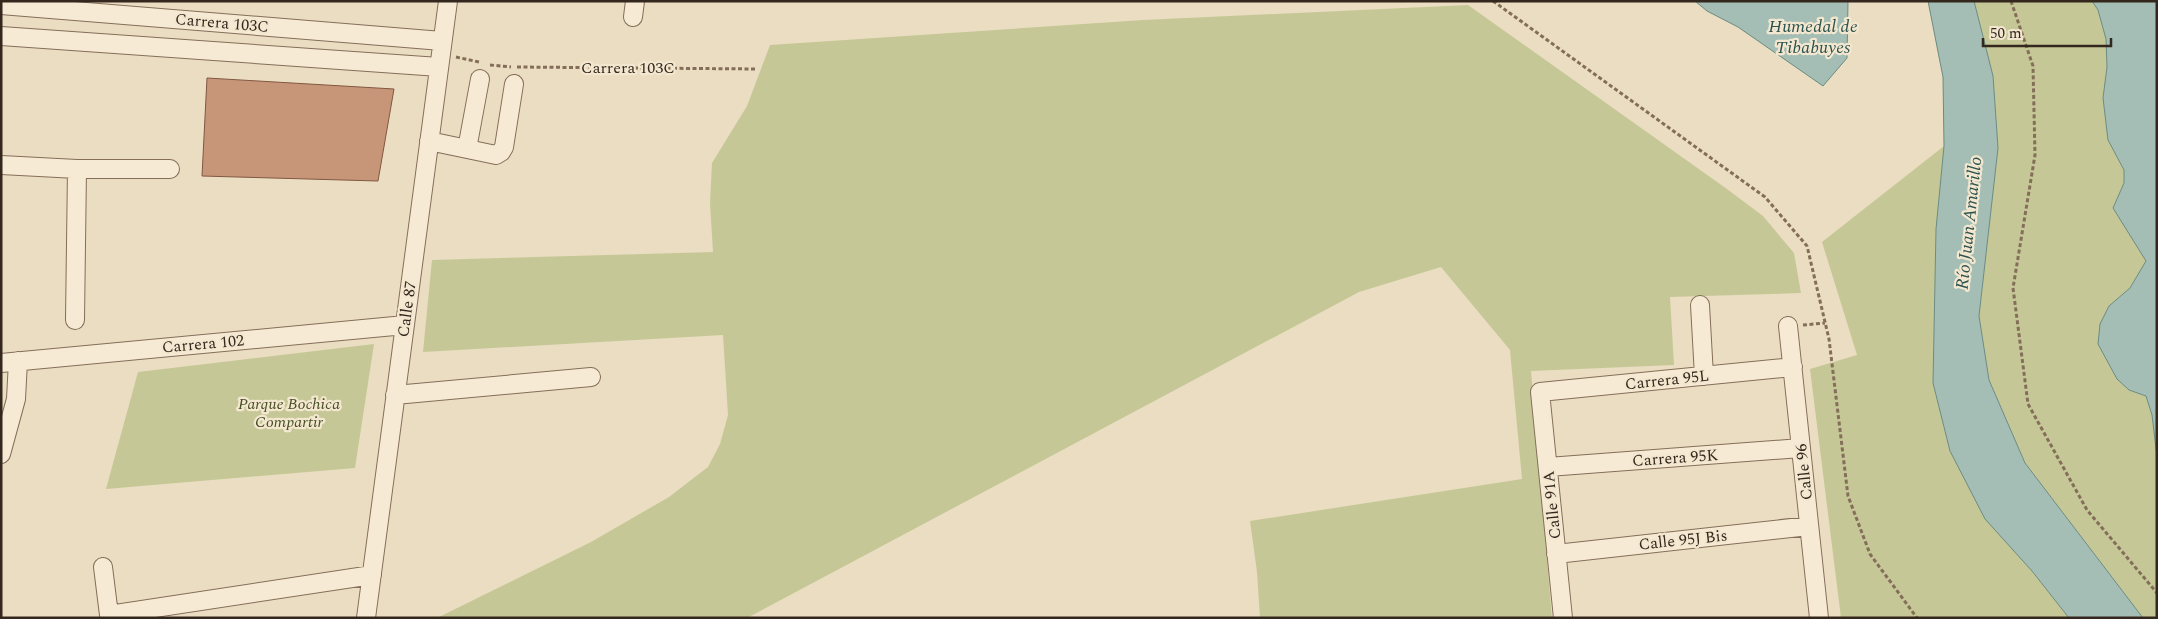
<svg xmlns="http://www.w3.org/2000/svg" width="2158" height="619" viewBox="0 0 2158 619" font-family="Spectral,serif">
  <rect width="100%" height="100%" fill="#ebddc1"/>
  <path fill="#c5c896" d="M 1974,1 L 2092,1 L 2098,10 L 2106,39 L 2107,67 L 2103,98 L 2108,140 L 2124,170 L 2124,183 L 2113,208 L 2146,261 L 2130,288 L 2109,306 L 2129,390 L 2146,396 L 2152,415 L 2157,457 L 2157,618 L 2143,618 L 2025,463 L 1989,380 L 1979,316 L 1998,148 L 1993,76 Z
    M 1468,5 L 1727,189 L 1763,216 L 1794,253 L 1801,293 L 1670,297 L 1674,365 L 1531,371 L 1552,618 L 1260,618 L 1257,572 L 1250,521 L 1522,479 L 1510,350 L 1441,267 L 1359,292 L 747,618 L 437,618 L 591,542 L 669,497 L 708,467 L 720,444 L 728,415 L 723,335 L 423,352 L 432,260 L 713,252 L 710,203 L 712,163 L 747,106 L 770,45 L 1143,20 Z
    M 1944,146 L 1936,229 L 1933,383 L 1950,451 L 2032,571 L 2069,618 L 1841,618 L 1810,369 L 1857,355 L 1822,242 Z
    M 374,344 L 355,468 L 106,489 L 138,372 Z"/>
  <path fill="#a4beb5" stroke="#6b8b82" d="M 1695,1 L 1848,1 L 1847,58 L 1823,86 L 1738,27 L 1707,11 Z
    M 1928,1 L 1974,1 L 1993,76 L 1998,148 L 1979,316 L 1989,380 L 2025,463 L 2143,618 L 2069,618 L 2032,571 L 1985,519 L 1950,451 L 1933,383 L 1936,229 L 1944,146 L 1943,77 Z
    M 2092,1 L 2157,1 L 2157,457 L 2152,415 L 2146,396 L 2129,390 L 2117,379 L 2098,344 L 2100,324 L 2109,306 L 2130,288 L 2146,261 L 2113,208 L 2124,183 L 2124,170 L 2108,140 L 2103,98 L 2107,67 L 2106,39 L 2098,10 Z"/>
  <path fill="#c79679" stroke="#815741" d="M 207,78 L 394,89 L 378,181 L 202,176 Z"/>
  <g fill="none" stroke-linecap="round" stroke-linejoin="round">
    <g stroke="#846e5a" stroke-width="20">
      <path id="minor" d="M 1,5 L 442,41
        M 633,17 L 635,1
        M 1,36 L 439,67
        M 429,141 L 496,155 L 501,152 L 504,147 L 514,84
        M 467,149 L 480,79
        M 1,165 L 77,169 L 170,169
        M 1700,305 L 1704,376
        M 75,320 L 77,169
        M 1788,326 L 1819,618
        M 1,363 L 405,325
        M 395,395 L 591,377
        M 1,454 L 16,399 L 18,361
        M 1548,467 L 1801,448
        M 1556,554 L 1809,526
        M 103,567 L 109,615 L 372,575
        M 366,618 L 448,1
        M 1563,618 L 1540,392 L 1793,367"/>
    </g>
    <path stroke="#846e5a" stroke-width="3" stroke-dasharray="4 2.5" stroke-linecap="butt" d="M 1493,1 L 1765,197 L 1807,246 L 1829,339 L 1848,496 L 1870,554 L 1917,618
      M 2011,1 L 2033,66 L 2035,155 L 2013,288 L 2028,404 L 2087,510 L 2157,593
      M 456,57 L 479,62
      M 490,65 L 511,67
      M 517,67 L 757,69
      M 1803,325 L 1825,323"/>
    <use href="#minor" stroke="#f7ead4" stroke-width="18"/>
  </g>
  <g text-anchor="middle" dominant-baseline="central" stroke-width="4.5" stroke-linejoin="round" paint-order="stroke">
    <g font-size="16" fill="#34271d" stroke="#f3e7d0">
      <text transform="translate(222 23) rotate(5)">Carrera 103C</text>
      <text x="628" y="68">Carrera 103C</text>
      <text transform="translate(407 309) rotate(-82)">Calle 87</text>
      <text transform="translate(203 344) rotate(-5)">Carrera 102</text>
      <text transform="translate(1667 380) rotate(-6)">Carrera 95L</text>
      <text transform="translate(1675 458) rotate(-4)">Carrera 95K</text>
      <text transform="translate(1804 472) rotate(-96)">Calle 96</text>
      <text transform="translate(1552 505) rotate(-96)">Calle 91A</text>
      <text transform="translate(1683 540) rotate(-6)">Calle 95J Bis</text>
    </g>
    <g font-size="16" font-style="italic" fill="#474f25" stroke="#f3e7d0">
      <text x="289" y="404">Parque Bochica<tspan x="289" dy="18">Compartir</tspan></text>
    </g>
    <g font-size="18" font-style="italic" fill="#2d534f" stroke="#f3e7d0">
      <text x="1813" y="26">Humedal de<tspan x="1813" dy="21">Tibabuyes</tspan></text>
      <text transform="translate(1969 223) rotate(-84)">Río Juan Amarillo</text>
    </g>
  </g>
  <rect width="2158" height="619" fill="none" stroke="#34271d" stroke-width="5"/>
  <path d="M1983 38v8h128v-8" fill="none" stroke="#34271d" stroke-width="2.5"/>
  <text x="1990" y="38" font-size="15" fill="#34271d" stroke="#f3e7d0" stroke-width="4" paint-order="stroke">50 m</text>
</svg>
